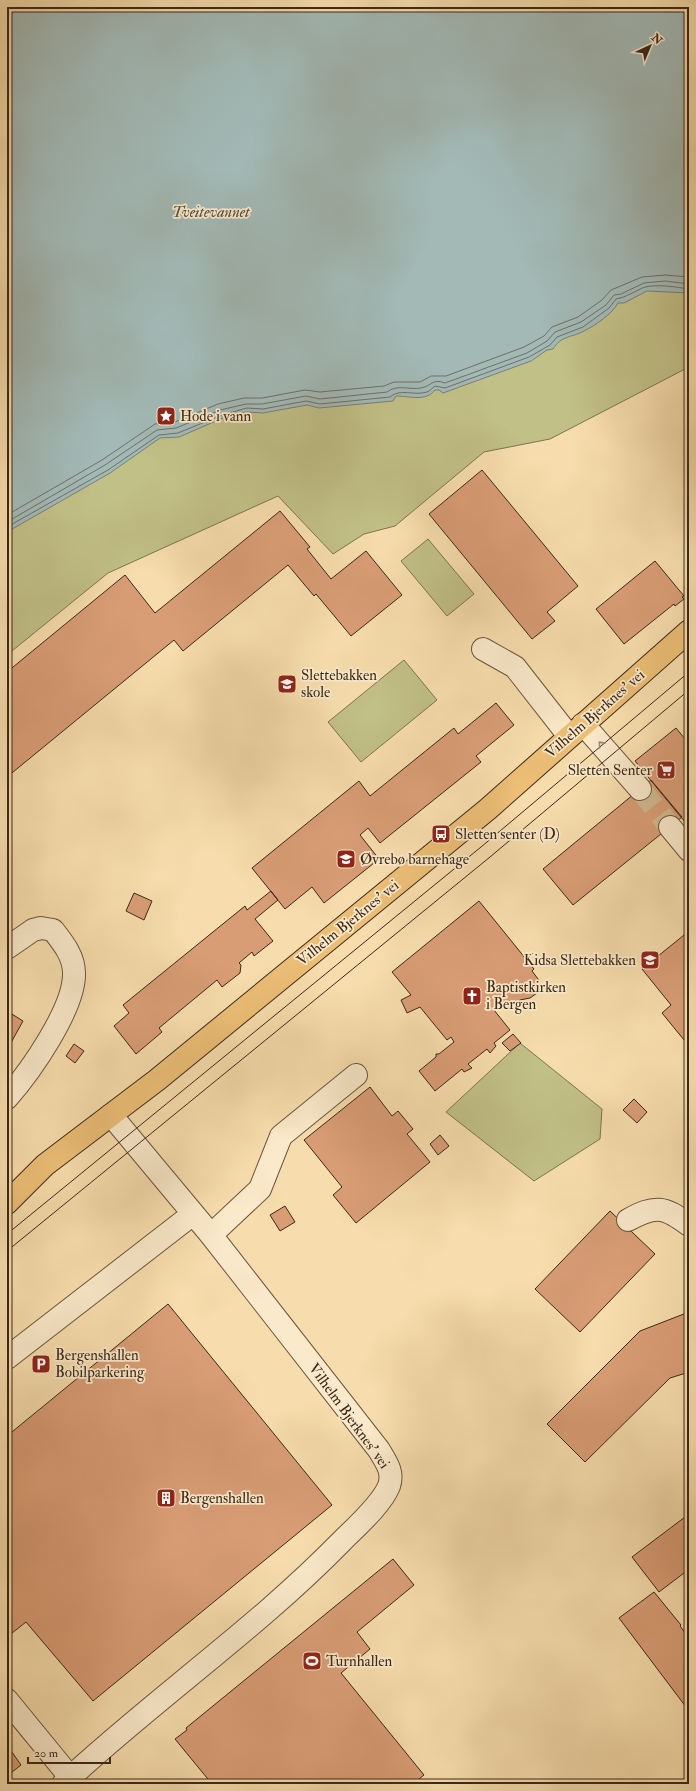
<svg xmlns="http://www.w3.org/2000/svg" width="696" height="1791" viewBox="0 0 696 1791" font-family="'IM FELL Double Pica',serif">
  <rect width="100%" height="100%" fill="#f7ddad"/>
  <filter id="stains"><feTurbulence type="fractalNoise" baseFrequency=".005" numOctaves="4"/><feColorMatrix values="0 0 0 0 .2 0 0 0 0 .09 0 0 0 0 .02 0 0 0 .5 -.17"/></filter>
  <radialGradient id="worn" r=".72"><stop offset=".6" stop-color="#630" stop-opacity="0"/><stop offset="1" stop-color="#630" stop-opacity=".3"/></radialGradient>
  <path fill="#c1c087" stroke="#7e7450" d="M 7,7 L 689,7 L 689,367 L 550,439 L 484,452 L 395,526 L 364,534 L 333,554 L 278,496 L 108,573 L 7,655 Z
    M 428,539 L 474,594 L 447,616 L 401,561 Z
    M 404,660 L 437,700 L 361,762 L 328,722 Z
    M 520,1043 L 602,1109 L 600,1139 L 534,1181 L 446,1112 Z"/>
  <path fill="#a2b9b6" stroke="#797f77" d="M 7,7 L 689,7 L 689,293 L 647,291 L 624,303 L 618,303 C 612,314 596,325 584,331 C 571,338 562,335 553,349 L 547,350 L 531,361 L 443,393 L 439,390 L 435,390 C 426,402 409,396 396,396 L 393,401 L 319,408 L 307,405 L 263,413 L 247,412 L 223,418 L 179,437 L 160,438 L 110,473 L 7,532 Z"/>
  <g fill="none" stroke-linecap="round" stroke-linejoin="round">
    <path stroke="#6f7068" stroke-width="1" d="M 7,515 L 102,460 L 155,424 L 175,422 L 218,404 L 244,398 L 262,398 L 305,390 L 320,392 L 384,386 L 394,382 L 420,382 L 431,376 L 446,376 L 524,347 L 544,336 L 552,327 L 578,317 L 602,300 L 611,290 L 642,277 L 665,275 L 689,277
      M 7,522 L 105,465 L 157,430 L 176,428 L 220,410 L 246,404 L 262,404 L 306,396 L 320,399 L 387,392 C 397,384 409,390 421,388 C 432,386 432,378 445,383 L 527,353 L 547,341 L 555,332 L 581,322 L 606,305 L 614,295 L 621,294 L 644,283 L 665,281 L 689,284
      M 7,527 L 108,470 L 159,435 L 178,433 L 222,415 L 247,408 L 263,409 L 306,401 L 320,404 L 390,397 C 400,388 414,396 427,392 C 430,391 432,388 435,386 L 445,388 L 529,357 L 550,345 L 557,337 L 583,327 L 609,308 L 616,299 C 627,297 635,291 645,287 C 658,284 676,287 689,289"/>
  </g>
  <path fill="#d99d76" stroke="#3c2819" d="M 482,470 L 578,586 L 547,612 L 555,621 L 532,639 L 429,514 Z
    M 280,511 L 310,547 L 307,549 L 331,579 L 366,551 L 402,595 L 351,636 L 316,594 L 314,596 L 288,565 L 183,651 L 174,640 L 7,777 L 7,672 L 125,575 L 155,613 Z
    M 655,561 L 684,596 L 682,597 L 684,599 L 675,606 L 674,604 L 624,644 L 596,609 Z
    M 496,703 L 514,725 L 476,756 L 481,762 L 380,843 L 368,828 L 360,835 L 379,859 L 324,903 L 312,887 L 285,909 L 252,868 L 359,781 L 370,796 L 454,728 L 458,734 Z
    M 676,728 L 689,744 L 689,827 L 635,761 Z
    M 651,780 L 682,817 L 573,905 L 543,869 Z
    M 271,891 L 278,900 L 255,919 L 273,941 L 254,956 L 252,952 L 239,963 L 241,965 L 240,973 L 222,987 L 217,980 L 159,1028 L 162,1032 L 136,1054 L 114,1026 L 129,1013 L 123,1005 L 245,906 L 247,910 Z
    M 134,893 L 152,901 L 144,920 L 126,911 Z
    M 479,901 L 534,969 L 532,971 L 538,979 L 539,986 L 537,993 L 530,998 L 520,1000 L 509,1008 L 501,1004 L 494,1010 L 510,1030 L 494,1043 L 496,1046 L 490,1053 L 487,1049 L 468,1064 L 472,1068 L 464,1072 L 462,1069 L 435,1091 L 419,1071 L 436,1057 L 436,1054 L 439,1054 L 454,1042 L 451,1037 L 447,1040 L 420,1007 L 407,1013 L 401,1000 L 411,995 L 392,972 Z
    M 689,931 L 689,1046 L 662,1013 L 671,1005 L 642,969 Z
    M 7,1011 L 23,1021 L 7,1050 Z
    M 513,1034 L 521,1043 L 510,1051 L 502,1043 Z
    M 74,1044 L 84,1051 L 75,1063 L 66,1056 Z
    M 370,1087 L 392,1116 L 398,1111 L 413,1129 L 407,1134 L 430,1162 L 356,1223 L 333,1195 L 342,1187 L 304,1140 Z
    M 634,1099 L 647,1112 L 637,1123 L 623,1110 Z
    M 440,1135 L 449,1146 L 438,1155 L 430,1144 Z
    M 285,1206 L 295,1222 L 280,1231 L 270,1215 Z
    M 610,1211 L 655,1254 L 580,1332 L 535,1289 Z
    M 168,1304 L 332,1505 L 93,1701 L 26,1622 L 7,1637 L 7,1436 Z
    M 689,1312 L 689,1381 L 686,1373 L 670,1378 L 585,1462 L 547,1424 L 640,1331 Z
    M 689,1514 L 689,1572 L 685,1575 L 684,1573 L 659,1592 L 632,1557 Z
    M 393,1559 L 414,1585 L 357,1632 L 370,1649 L 341,1673 L 424,1775 L 413,1784 L 212,1784 L 175,1739 L 187,1730 L 186,1728 Z
    M 654,1592 L 681,1625 L 680,1626 L 689,1638 L 689,1711 L 619,1618 Z
    M 7,1745 L 21,1765 L 7,1776 Z"/>
  <g fill="none" stroke-linecap="round" stroke-linejoin="round">
    <path stroke="#d2b98f" stroke-width="22" stroke-dasharray="22 11" stroke-linecap="butt" d="M 640,789 L 670,827"/>
    <g stroke="#6b553e" stroke-width="24">
      <path id="minor" d="M 483,649 L 515,667 L 569,736
        M 583,724 L 640,789
        M 670,827 L 689,850
        M 7,948 L 33,930 L 41,928 L 53,930 C 63,943 74,956 74,973 C 75,1008 30,1072 7,1098
        M 628,1220 C 655,1205 664,1206 689,1225
        M 211,1235 L 260,1189 L 281,1136 L 356,1075
        M 7,1358 L 193,1214
        M 7,1700 L 70,1777
        M 63,1784 C 153,1700 255,1630 342,1541 C 355,1528 382,1504 389,1486 C 394,1472 386,1462 379,1450 L 211,1235 L 111,1115"/>
    </g>
    <g stroke="#3c2819" stroke-width="24">
      <path id="major" d="M 7,1203 L 45,1165 L 157,1080 L 488,809 L 689,631"/>
    </g>
    <use href="#minor" stroke="#fae9ca" stroke-width="22"/>
    <use href="#major" stroke="#ecbe76" stroke-width="22"/>
    <path stroke="#3c2819" stroke-width="1" d="M 7,1234 L 481,847 L 689,672
      M 7,1251 L 490,857 L 689,690"/>
  </g>
  <defs><path id="oneway-chevron" d="M-2-3.5L2.5 0L-2 3.5" fill="none" stroke-width="1.6" stroke-linecap="round" stroke-linejoin="round"/></defs>
  <use stroke="#9b8872" href="#oneway-chevron" transform="translate(601 744) rotate(-132)"/>
  <defs>
    <g id="sight-square" transform="scale(1)"><rect x="-9" y="-9" width="18" height="18" rx="4" fill="#8f2418" stroke="#fae9ca"/><path d="M0-6L1.8-2.2L6-1.7L2.9 1.2L3.7 5.4L0 3.3L-3.7 5.4L-2.9 1.2L-6-1.7L-1.8-2.2Z" fill="#fff"/></g>
    <g id="school-square" transform="scale(1)"><rect x="-9" y="-9" width="18" height="18" rx="4" fill="#8f2418" stroke="#fae9ca"/><path d="M0-5L7-2L0 1L-7-2ZM-4 1L0 2.5L4 1V4Q0 6-4 4Z" fill="#fff"/></g>
    <g id="supermarket-square" transform="scale(1)"><rect x="-9" y="-9" width="18" height="18" rx="4" fill="#8f2418" stroke="#fae9ca"/><path d="M-6-5.5h2.5l.6 2H6L4.5 2H-2.5L-4.4-4H-6ZM-1.5 3.2a1.3 1.3 0 1 0 .1 0ZM3 3.2a1.3 1.3 0 1 0 .1 0Z" fill="#fff"/></g>
    <g id="bus-square" transform="scale(1)"><rect x="-9" y="-9" width="18" height="18" rx="4" fill="#8f2418" stroke="#fae9ca"/><path d="M-5-6H5V4H4V6H2V4H-2V6H-4V4H-5ZM-3.5-4V0h7V-4ZM-3.5 1.2v1.5H-2V1.2ZM2 1.2v1.5H3.5V1.2Z" fill="#fff"/></g>
    <g id="church-square" transform="scale(1)"><rect x="-9" y="-9" width="18" height="18" rx="4" fill="#8f2418" stroke="#fae9ca"/><path d="M-1.2-6h2.4v3.5h3.3v2.4h-3.3V6h-2.4V-.1h-3.3v-2.4h3.3Z" fill="#fff"/></g>
    <g id="parking-square" transform="scale(1)"><rect x="-9" y="-9" width="18" height="18" rx="4" fill="#8f2418" stroke="#fae9ca"/><path d="M-3.5-5.5H1a3.5 3.5 0 0 1 0 7H-1V5.5H-3.5ZM-1-3.4V-.6H.8a1.4 1.4 0 0 0 0-2.8Z" fill="#fff"/></g>
    <g id="building-square" transform="scale(1)"><rect x="-9" y="-9" width="18" height="18" rx="4" fill="#8f2418" stroke="#fae9ca"/><path d="M-4-6H4V6H1V3H-1V6H-4ZM-2.5-4.3h1.7v1.8h-1.7ZM.8-4.3h1.7v1.8H.8ZM-2.5-1h1.7V.8h-1.7ZM.8-1h1.7V.8H.8Z" fill="#fff"/></g>
    <g id="stadium-square" transform="scale(1)"><rect x="-9" y="-9" width="18" height="18" rx="4" fill="#8f2418" stroke="#fae9ca"/><path d="M0-5a6.5 5 0 1 0 0 10a6.5 5 0 1 0 0-10ZM-3.5-1.8h7v3.6h-7Z" fill="#fff"/></g>
  </defs>
  <g fill-rule="evenodd">
    <use href="#sight-square" x="166" y="416"/>
    <use href="#school-square" x="287" y="684"/>
    <use href="#supermarket-square" x="666" y="770"/>
    <use href="#bus-square" x="441" y="834"/>
    <use href="#school-square" x="346" y="859"/>
    <use href="#school-square" x="650" y="960"/>
    <use href="#church-square" x="472" y="996"/>
    <use href="#parking-square" x="41" y="1364"/>
    <use href="#building-square" x="166" y="1498"/>
    <use href="#stadium-square" x="312" y="1661"/>
  </g>
  <g text-anchor="middle" dominant-baseline="central" stroke-width="3.5" stroke-linejoin="round" paint-order="stroke">
    <g font-size="15" fill="#3c2819" stroke="#fae9ca" text-anchor="start">
      <text x="180" y="416">Hode i vann</text>
      <text x="301" y="675">Slettebakken<tspan x="301" dy="17">skole</tspan></text>
      <text x="652" y="770" text-anchor="end">Sletten Senter</text>
      <text x="455" y="834">Sletten senter (D)</text>
      <text x="360" y="859">Øvrebø barnehage</text>
      <text x="636" y="960" text-anchor="end">Kidsa Slettebakken</text>
      <text x="486" y="987">Baptistkirken<tspan x="486" dy="17">i Bergen</tspan></text>
      <text x="55" y="1355">Bergenshallen<tspan x="55" dy="17">Bobilparkering</tspan></text>
      <text x="180" y="1498">Bergenshallen</text>
      <text x="326" y="1661">Turnhallen</text>
    </g>
    <g font-size="15" fill="#3c2819" stroke="#fae9ca">
      <text transform="translate(595 714) rotate(-41)">Vilhelm Bjerknes' vei</text>
      <text transform="translate(348 923) rotate(-39)">Vilhelm Bjerknes' vei</text>
      <text transform="translate(349 1416) rotate(54)">Vilhelm Bjerknes' vei</text>
    </g>
    <g font-size="16" font-style="italic" fill="#564c40" stroke="#fae9ca">
      <text x="211" y="212">Tveitevannet</text>
    </g>
  </g>
  <rect width="696" height="1791" fill="none" stroke="#f7ddad" stroke-width="24"/>
  <rect x="8" y="8" width="680" height="1775" fill="none" stroke="#3c2819" stroke-width="2"/>
  <rect x="12" y="12" width="672" height="1767" fill="none" stroke="#3c2819"/>
  <g transform="translate(650 46) rotate(44)" stroke="#fae9ca" stroke-width="3" paint-order="stroke">
  <path d="M0-3L7 15L0 10L-7 15Z" fill="#3c2819"/>
  <text y="-6" font-size="11" font-weight="bold" text-anchor="middle" fill="#3c2819">N</text>
  </g>
  <path d="M28 1757v6h82v-6" fill="none" stroke="#3c2819" stroke-width="2"/>
  <text x="34" y="1757" font-size="12" fill="#3c2819" stroke="#fae9ca" stroke-width="3" paint-order="stroke">20 m</text>
  <rect width="100%" height="100%" filter="url(#stains)"/>
  <rect width="100%" height="100%" fill="url(#worn)"/>
</svg>
